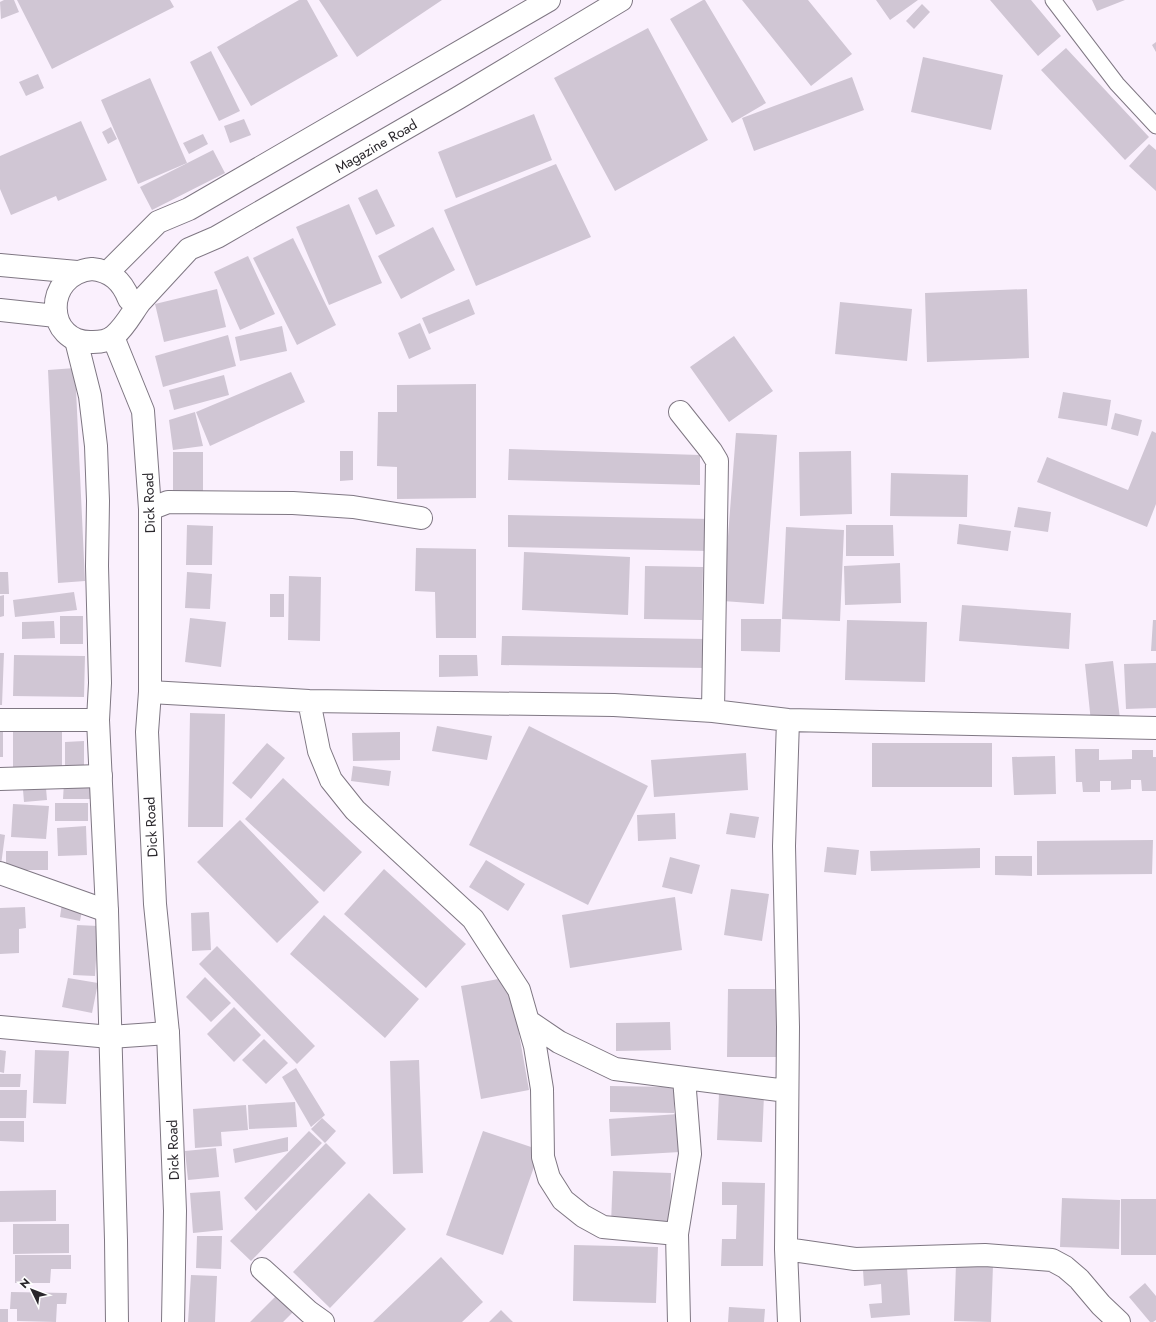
<svg xmlns="http://www.w3.org/2000/svg" width="1156" height="1322" viewBox="0 0 1156 1322" font-family="Jost,sans-serif">
  <rect width="100%" height="100%" fill="#faf0fd"/>
  <path fill="#d0c6d4" d="M 4,0 L 14,0 L 19,12 L 1,19 L 0,2 Z
    M 17,0 L 170,0 L 174,7 L 52,69 Z
    M 299,0 L 307,0 L 338,56 L 251,106 L 217,47 Z
    M 319,0 L 442,0 L 357,57 Z
    M 703,0 L 705,0 L 766,103 L 732,123 L 670,19 Z
    M 742,0 L 808,0 L 852,54 L 811,86 Z
    M 876,0 L 918,0 L 890,20 Z
    M 990,0 L 1031,0 L 1061,36 L 1038,56 Z
    M 1092,0 L 1125,0 L 1097,11 Z
    M 922,4 L 930,12 L 914,29 L 906,21 Z
    M 648,28 L 708,140 L 615,191 L 554,78 Z
    M 1156,42 L 1156,52 L 1152,45 Z
    M 1066,48 L 1149,137 L 1125,160 L 1041,70 Z
    M 211,51 L 240,111 L 219,121 L 190,62 Z
    M 923,57 L 1003,75 L 991,130 L 911,112 Z
    M 38,74 L 44,88 L 26,96 L 19,82 Z
    M 852,77 L 864,110 L 754,151 L 742,118 Z
    M 150,78 L 187,163 L 138,184 L 101,100 Z
    M 534,114 L 552,160 L 456,198 L 438,152 Z
    M 244,119 L 251,135 L 230,143 L 224,126 Z
    M 81,121 L 107,180 L 58,201 L 56,196 L 11,215 L 0,189 L 0,156 Z
    M 111,127 L 117,139 L 108,144 L 102,132 Z
    M 203,134 L 208,144 L 189,154 L 183,143 Z
    M 1149,144 L 1156,150 L 1156,191 L 1129,166 Z
    M 213,150 L 225,173 L 152,210 L 140,187 Z
    M 556,164 L 591,237 L 476,286 L 444,210 Z
    M 377,189 L 395,226 L 376,235 L 358,198 Z
    M 349,204 L 382,283 L 329,305 L 296,227 Z
    M 433,227 L 455,270 L 401,299 L 378,256 Z
    M 293,238 L 336,325 L 297,345 L 253,258 Z
    M 248,256 L 275,314 L 240,330 L 214,272 Z
    M 217,289 L 226,327 L 164,342 L 155,304 Z
    M 1027,289 L 1029,358 L 927,362 L 925,293 Z
    M 469,299 L 475,314 L 429,334 L 422,318 Z
    M 840,302 L 912,309 L 907,361 L 835,354 Z
    M 420,323 L 431,349 L 409,359 L 398,333 Z
    M 282,326 L 287,351 L 240,361 L 235,337 Z
    M 228,335 L 236,366 L 163,387 L 155,356 Z
    M 734,336 L 773,391 L 729,422 L 690,367 Z
    M 75,368 L 85,581 L 58,583 L 48,370 Z
    M 291,372 L 305,402 L 210,446 L 196,412 Z
    M 224,375 L 229,395 L 174,410 L 169,390 Z
    M 476,384 L 476,498 L 397,499 L 397,467 L 377,466 L 378,412 L 397,412 L 397,385 Z
    M 1063,392 L 1111,400 L 1107,426 L 1058,418 Z
    M 195,412 L 203,446 L 173,450 L 169,420 Z
    M 1115,413 L 1142,420 L 1138,436 L 1111,429 Z
    M 1152,431 L 1156,433 L 1156,504 L 1147,527 L 1037,482 L 1047,457 L 1128,490 Z
    M 736,433 L 777,435 L 764,604 L 723,601 Z
    M 509,449 L 700,455 L 700,485 L 508,480 Z
    M 340,451 L 353,451 L 353,480 L 340,481 Z
    M 851,451 L 852,514 L 800,516 L 799,452 Z
    M 173,452 L 203,452 L 203,491 L 173,491 Z
    M 891,473 L 968,475 L 967,517 L 890,516 Z
    M 1018,507 L 1051,512 L 1048,532 L 1014,527 Z
    M 508,515 L 712,519 L 711,551 L 508,547 Z
    M 959,524 L 1011,531 L 1008,551 L 957,544 Z
    M 187,525 L 213,526 L 212,565 L 186,565 Z
    M 846,525 L 893,525 L 894,556 L 846,556 Z
    M 786,527 L 844,530 L 840,621 L 782,619 Z
    M 416,548 L 476,549 L 476,638 L 436,638 L 435,592 L 415,591 Z
    M 524,552 L 630,557 L 628,615 L 522,610 Z
    M 900,563 L 901,603 L 845,605 L 844,566 Z
    M 645,566 L 703,567 L 702,620 L 644,619 Z
    M 0,572 L 8,572 L 9,594 L 0,594 Z
    M 187,572 L 212,574 L 210,609 L 185,608 Z
    M 289,576 L 321,577 L 320,641 L 288,640 Z
    M 74,592 L 77,610 L 15,617 L 13,600 Z
    M 270,594 L 284,594 L 284,617 L 270,617 Z
    M 4,595 L 4,616 L 0,617 L 0,596 Z
    M 962,605 L 1071,613 L 1069,649 L 959,641 Z
    M 60,616 L 83,616 L 83,644 L 60,644 Z
    M 190,618 L 226,622 L 221,667 L 185,662 Z
    M 741,619 L 781,619 L 780,652 L 741,651 Z
    M 847,620 L 927,622 L 925,682 L 845,680 Z
    M 1153,620 L 1156,620 L 1156,651 L 1151,651 Z
    M 54,621 L 55,638 L 22,639 L 22,622 Z
    M 502,636 L 707,639 L 707,668 L 501,665 Z
    M 0,653 L 4,653 L 2,705 L 0,705 Z
    M 14,655 L 85,656 L 84,697 L 13,696 Z
    M 439,655 L 477,655 L 478,676 L 439,677 Z
    M 1113,661 L 1120,719 L 1091,722 L 1085,664 Z
    M 1156,663 L 1156,708 L 1126,709 L 1124,664 Z
    M 190,713 L 225,714 L 223,827 L 188,827 Z
    M 437,726 L 492,736 L 487,760 L 432,751 Z
    M 529,726 L 648,786 L 588,905 L 469,845 Z
    M 0,728 L 3,728 L 3,757 L 0,757 Z
    M 13,732 L 62,732 L 62,769 L 13,769 Z
    M 400,732 L 400,760 L 353,761 L 352,733 Z
    M 84,741 L 84,768 L 65,768 L 65,742 Z
    M 267,743 L 285,758 L 251,799 L 232,783 Z
    M 872,743 L 992,743 L 992,787 L 872,787 Z
    M 1075,749 L 1099,749 L 1099,760 L 1132,759 L 1132,750 L 1153,750 L 1153,757 L 1156,757 L 1156,791 L 1142,791 L 1141,780 L 1131,780 L 1131,789 L 1111,790 L 1111,781 L 1100,781 L 1100,792 L 1083,792 L 1082,782 L 1076,782 Z
    M 746,753 L 748,790 L 654,797 L 651,760 Z
    M 1055,756 L 1056,794 L 1014,795 L 1012,757 Z
    M 353,766 L 391,771 L 389,786 L 351,781 Z
    M 283,778 L 362,852 L 324,892 L 245,819 Z
    M 64,782 L 90,782 L 90,799 L 63,799 Z
    M 46,788 L 47,800 L 24,802 L 23,790 Z
    M 55,803 L 88,803 L 88,821 L 55,821 Z
    M 13,804 L 49,806 L 46,839 L 11,837 Z
    M 675,813 L 676,839 L 638,841 L 637,815 Z
    M 730,813 L 759,817 L 755,838 L 726,834 Z
    M 240,820 L 319,902 L 277,943 L 197,862 Z
    M 86,826 L 87,855 L 58,856 L 57,828 Z
    M 0,834 L 5,835 L 1,865 L 0,865 Z
    M 1153,840 L 1152,874 L 1037,875 L 1037,841 Z
    M 827,847 L 859,850 L 856,875 L 824,872 Z
    M 980,848 L 980,868 L 871,871 L 870,851 Z
    M 6,851 L 48,851 L 48,870 L 6,870 Z
    M 995,856 L 1032,856 L 1032,876 L 995,875 Z
    M 670,857 L 700,865 L 692,894 L 662,887 Z
    M 486,860 L 525,884 L 508,911 L 469,887 Z
    M 384,869 L 466,944 L 426,988 L 344,914 Z
    M 731,889 L 769,894 L 762,941 L 724,935 Z
    M 675,897 L 682,950 L 570,968 L 562,915 Z
    M 62,903 L 83,906 L 80,921 L 60,917 Z
    M 25,907 L 26,928 L 19,929 L 19,953 L 0,954 L 0,908 Z
    M 209,912 L 211,950 L 192,951 L 191,913 Z
    M 324,915 L 419,999 L 385,1038 L 290,954 Z
    M 77,925 L 98,926 L 95,976 L 73,975 Z
    M 217,946 L 315,1046 L 297,1064 L 199,964 Z
    M 205,977 L 231,1003 L 211,1022 L 186,997 Z
    M 509,977 L 529,1090 L 481,1099 L 461,986 Z
    M 68,978 L 98,983 L 92,1013 L 62,1007 Z
    M 728,989 L 781,989 L 780,1057 L 727,1057 Z
    M 234,1007 L 261,1035 L 234,1062 L 207,1034 Z
    M 670,1022 L 671,1050 L 616,1051 L 616,1023 Z
    M 264,1039 L 288,1063 L 266,1084 L 242,1060 Z
    M 0,1050 L 6,1051 L 4,1073 L 0,1072 Z
    M 35,1050 L 69,1051 L 66,1104 L 33,1103 Z
    M 419,1060 L 423,1173 L 393,1174 L 390,1061 Z
    M 296,1068 L 325,1115 L 311,1127 L 282,1077 Z
    M 0,1074 L 21,1074 L 20,1087 L 0,1087 Z
    M 610,1086 L 674,1087 L 674,1113 L 610,1112 Z
    M 0,1090 L 27,1090 L 26,1118 L 0,1118 Z
    M 719,1093 L 764,1095 L 762,1142 L 717,1140 Z
    M 295,1102 L 297,1127 L 249,1129 L 248,1105 Z
    M 246,1105 L 248,1130 L 221,1132 L 222,1146 L 195,1148 L 193,1109 Z
    M 678,1114 L 680,1152 L 611,1156 L 609,1119 Z
    M 322,1118 L 336,1131 L 325,1143 L 311,1129 Z
    M 0,1121 L 24,1121 L 24,1142 L 0,1141 Z
    M 309,1131 L 322,1143 L 256,1211 L 244,1198 Z
    M 483,1131 L 540,1150 L 503,1255 L 446,1235 Z
    M 288,1137 L 288,1151 L 235,1163 L 233,1149 Z
    M 326,1143 L 346,1163 L 251,1261 L 230,1241 Z
    M 216,1148 L 219,1177 L 188,1180 L 185,1151 Z
    M 613,1171 L 671,1173 L 670,1225 L 611,1224 Z
    M 722,1182 L 765,1183 L 763,1266 L 721,1266 L 722,1239 L 736,1239 L 737,1205 L 722,1205 Z
    M 56,1190 L 56,1221 L 0,1222 L 0,1191 Z
    M 220,1191 L 223,1230 L 193,1233 L 190,1193 Z
    M 369,1193 L 406,1229 L 330,1308 L 293,1272 Z
    M 1062,1198 L 1120,1200 L 1119,1249 L 1060,1247 Z
    M 1121,1199 L 1156,1199 L 1156,1255 L 1121,1255 Z
    M 13,1224 L 69,1224 L 69,1253 L 13,1254 Z
    M 197,1236 L 222,1236 L 221,1269 L 196,1268 Z
    M 574,1245 L 658,1247 L 656,1303 L 573,1301 Z
    M 15,1255 L 71,1255 L 71,1269 L 51,1269 L 50,1283 L 15,1283 Z
    M 441,1257 L 483,1302 L 462,1322 L 373,1322 Z
    M 956,1264 L 993,1265 L 991,1322 L 954,1321 Z
    M 907,1267 L 910,1315 L 871,1318 L 869,1304 L 882,1303 L 881,1284 L 864,1286 L 863,1270 Z
    M 191,1275 L 217,1276 L 215,1322 L 188,1322 Z
    M 1145,1283 L 1156,1296 L 1156,1320 L 1153,1322 L 1150,1322 L 1129,1297 Z
    M 11,1292 L 67,1293 L 66,1304 L 57,1304 L 56,1322 L 17,1321 L 17,1309 L 10,1309 Z
    M 279,1293 L 295,1310 L 283,1322 L 250,1322 Z
    M 729,1307 L 765,1309 L 764,1322 L 728,1322 Z
    M 0,1309 L 8,1309 L 8,1322 L 0,1322 Z
    M 501,1310 L 513,1322 L 489,1322 Z"/>
  <g fill="none" stroke-linecap="round" stroke-linejoin="round">
    <g stroke="#7f7783" stroke-width="17">
      <path id="lane" d="M 1053,0 L 1117,84 L 1156,126"/>
    </g>
    <g stroke="#7f7783" stroke-width="24">
      <path id="street" d="M 680,412 L 711,451 L 717,461 L 713,711
        M 150,509 L 168,502 L 293,503 L 353,507 L 421,518
        M 150,692 L 309,701 L 614,705 L 713,711 L 788,720 L 1156,728
        M 309,701 L 319,751 L 331,780 L 355,810 L 473,919 L 519,990 L 535,1046 L 542,1089 L 543,1157 L 549,1178 L 563,1200 L 583,1216 L 603,1227 L 677,1234
        M 0,720 L 98,720
        M 788,720 L 784,846 L 788,1027 L 786,1249 L 789,1322
        M 0,779 L 101,776
        M 0,873 L 107,911
        M 528,1021 L 559,1042 L 615,1069 L 787,1091
        M 0,1027 L 110,1037 L 168,1033
        M 786,1249 L 855,1259 L 985,1255 L 1052,1260 L 1065,1267 L 1079,1279 L 1101,1305 L 1119,1322
        M 262,1269 L 309,1312 L 323,1322
        M 679,1322 L 677,1234 L 690,1154 L 684,1078"/>
    </g>
    <g stroke="#7f7783" stroke-width="24">
      <path id="secondary" d="M 113,337 L 143,411 L 150,509 L 150,692 L 147,732 L 155,904 L 168,1033 L 175,1211 L 173,1322
        M 76,340 L 90,396 L 96,446 L 98,501 L 97,566 L 100,683 L 98,720 L 107,911 L 116,1240 L 117,1322"/>
    </g>
    <g stroke="#7f7783" stroke-width="24">
      <path id="primary" d="M 0,265 L 77,272
        M 92,269 C 111,271 122,281 129,299 L 140,302 C 132,313 125,327 114,336 C 108,341 100,342 93,342 C 45,345 42,274 92,269 Z
        M 108,272 L 158,222 L 189,209 L 549,0
        M 140,302 L 189,249 L 217,237 L 458,98 L 621,0
        M 0,310 L 56,316"/>
    </g>
    <use href="#lane" stroke="#fff" stroke-width="15"/>
    <use href="#street" stroke="#fff" stroke-width="22"/>
    <use href="#secondary" stroke="#fff" stroke-width="22"/>
    <use href="#primary" stroke="#fff" stroke-width="22"/>
  </g>
  <g text-anchor="middle" dominant-baseline="central" stroke-width="3.5" stroke-linejoin="round" paint-order="stroke">
    <g font-size="14" fill="#29262b" stroke="#fff">
      <text transform="translate(376 146) rotate(-30)">Magazine Road</text>
      <text transform="translate(149 503) rotate(-92)">Dick Road</text>
      <text transform="translate(151 827) rotate(-93)">Dick Road</text>
      <text transform="translate(173 1150) rotate(-92)">Dick Road</text>
    </g>
  </g>
  <g transform="translate(32 1290) rotate(313)" stroke="#ffffff" stroke-width="3" paint-order="stroke">
  <path d="M0-3L7 15L0 10L-7 15Z" fill="#29262b"/>
  <text y="-6" font-size="11" font-weight="bold" text-anchor="middle" fill="#29262b">N</text>
  </g>
</svg>
